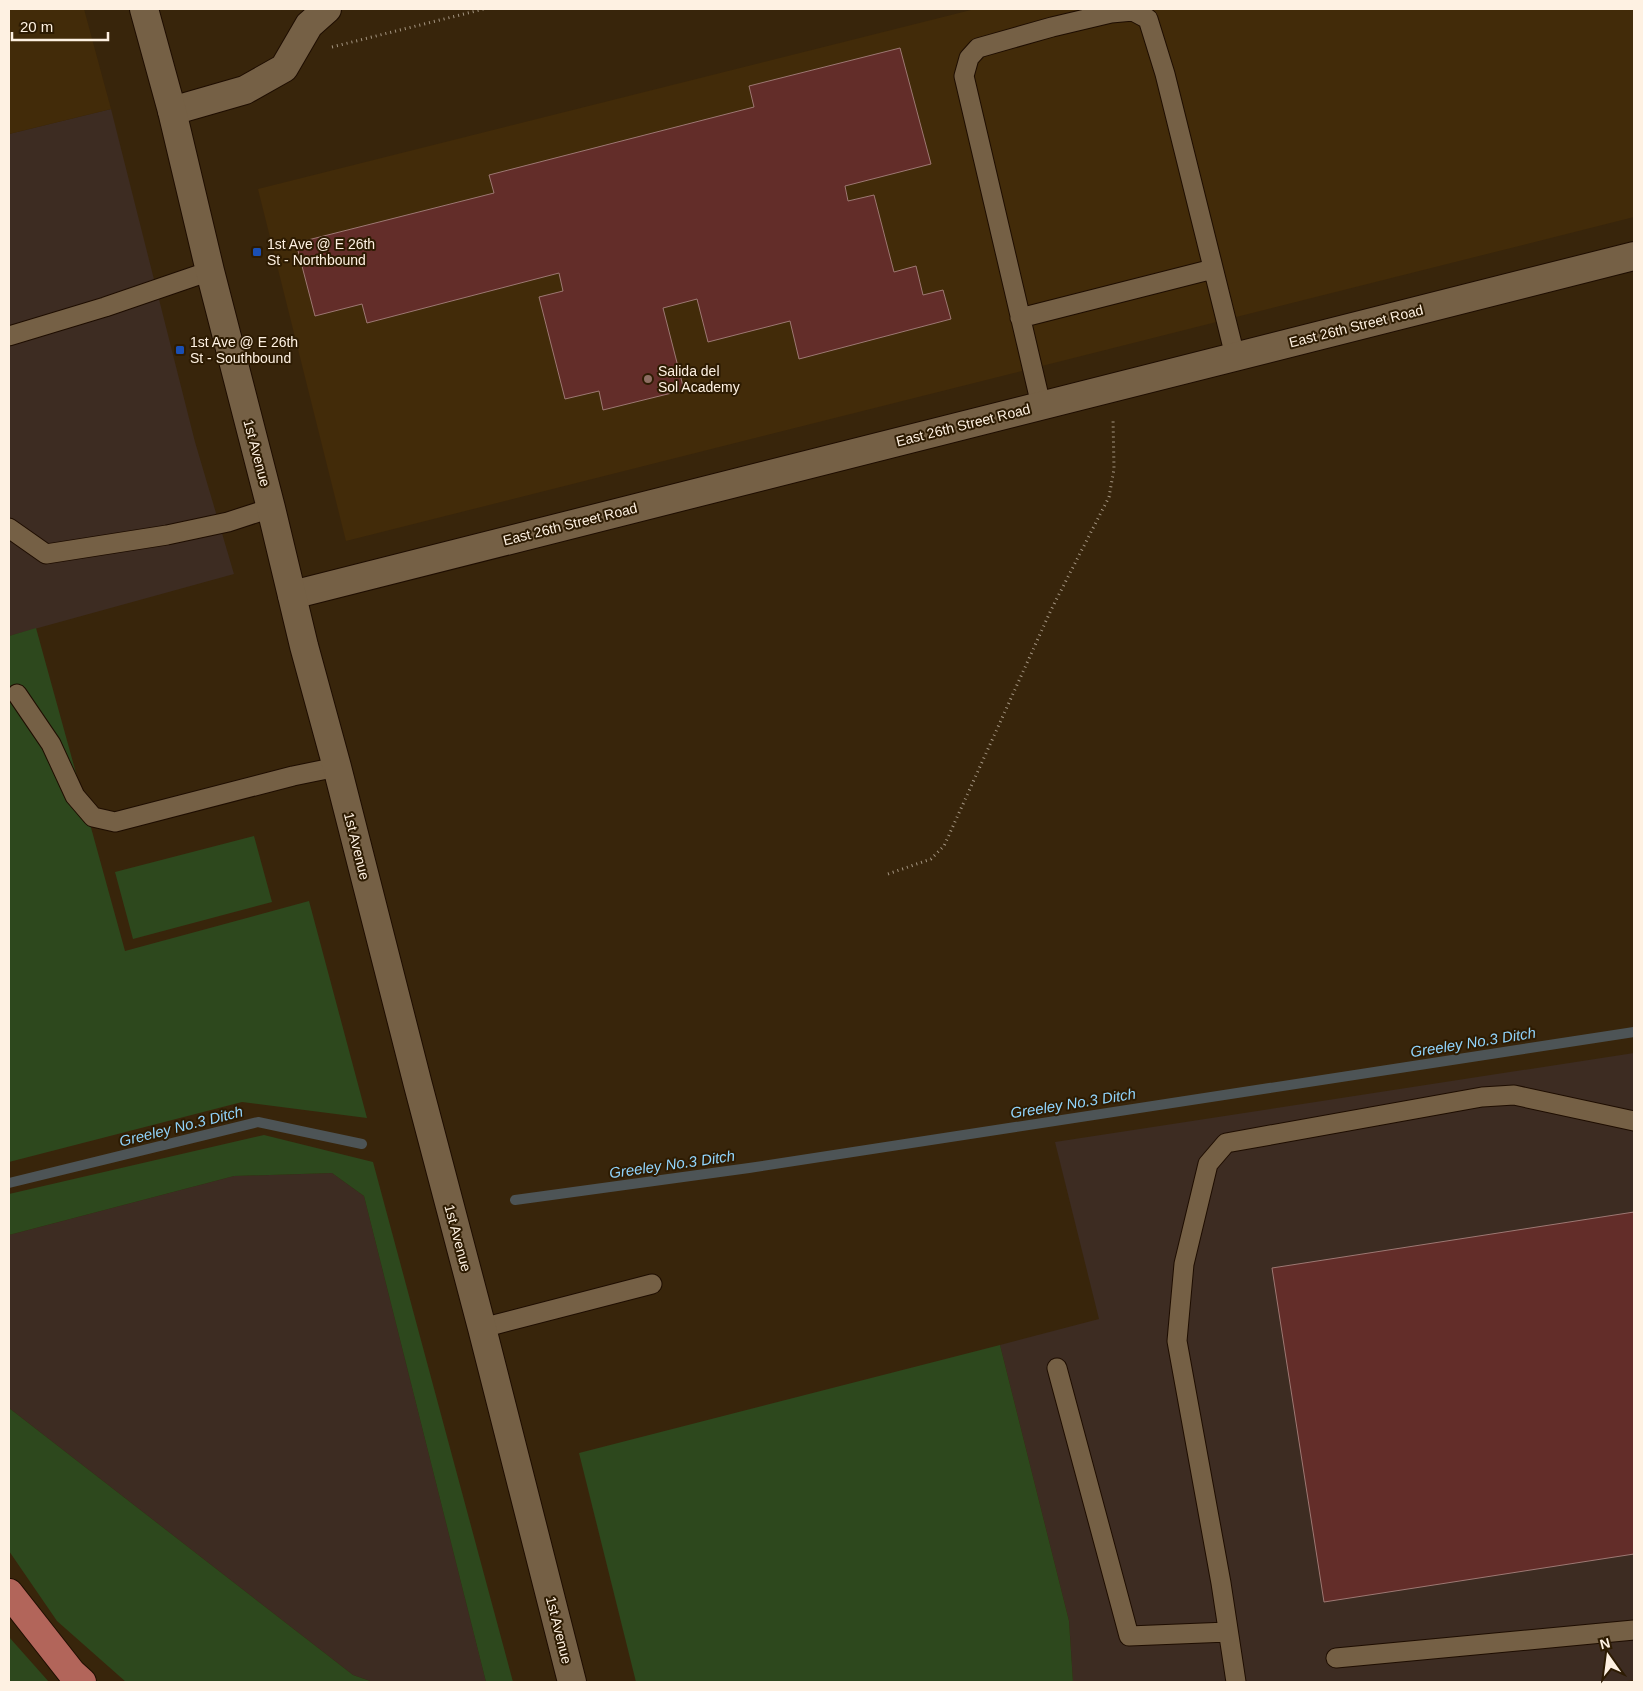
<svg xmlns="http://www.w3.org/2000/svg" width="1643" height="1691" viewBox="0 0 1643 1691" font-family="Helvetica,sans-serif">
  <rect width="100%" height="100%" fill="#38250b"/>
  <path fill="#3d2c22" d="M 111,109 L 195,442 L 234,574 L 9,636 L 9,134 Z
    M 1634,1053 L 1634,1680 L 1620,1682 L 1073,1682 L 1069,1621 L 1000,1345 L 1099,1319 L 1055,1142 Z
    M 332,1173 L 364,1196 L 486,1682 L 373,1682 L 353,1675 L 9,1408 L 9,1235 L 234,1176 Z"/>
  <path fill="#422b09" d="M 9,9 L 84,9 L 111,109 L 9,134 Z
    M 975,9 L 1634,9 L 1634,217 L 346,541 L 258,189 Z"/>
  <path fill="#2d481d" d="M 36,628 L 125,951 L 309,901 L 367,1118 L 242,1102 L 9,1162 L 9,636 Z
    M 254,836 L 272,902 L 133,939 L 115,872 Z
    M 264,1135 L 373,1162 L 513,1682 L 486,1682 L 364,1196 L 332,1173 L 234,1176 L 9,1235 L 9,1194 Z
    M 1000,1345 L 1069,1621 L 1073,1682 L 636,1682 L 579,1453 Z
    M 9,1408 L 353,1675 L 373,1682 L 126,1682 L 57,1621 L 9,1551 Z
    M 9,1637 L 49,1682 L 9,1682 Z"/>
  <g fill="none" stroke-linecap="round" stroke-linejoin="round">
    <path stroke="#4d5456" stroke-width="10" d="M 9,1183 L 258,1122 L 362,1144
      M 515,1200 L 749,1168 L 1634,1032"/>
  </g>
  <path fill="#632d29" stroke="#9d7873" d="M 900,48 L 931,164 L 845,186 L 848,201 L 874,195 L 894,272 L 916,266 L 923,295 L 943,290 L 951,319 L 799,359 L 790,321 L 708,342 L 697,299 L 663,308 L 684,390 L 603,410 L 599,391 L 565,399 L 539,297 L 563,291 L 559,273 L 367,323 L 362,304 L 315,316 L 296,243 L 494,193 L 489,175 L 754,107 L 749,86 Z
    M 1634,1212 L 1634,1554 L 1324,1602 L 1272,1268 Z"/>
  <g fill="none" stroke-linecap="round" stroke-linejoin="round">
    <g stroke="#1e0d00" stroke-width="21">
      <path id="service" d="M 1020,318 L 1213,269
        M 9,336 L 105,307 L 210,271
        M 1041,405 L 964,76 L 969,58 L 978,48 L 1052,27 L 1111,13 L 1133,11 L 1148,19 L 1165,74 L 1235,356
        M 9,528 L 46,554 L 167,535 L 228,522 L 271,508
        M 17,694 L 51,744 L 75,796 L 93,817 L 115,822 L 293,776 L 337,767
        M 482,1328 L 652,1284
        M 1057,1368 L 1129,1636 L 1228,1632
        M 1336,1658 L 1634,1630
        M 1236,1682 L 1221,1583 L 1177,1341 L 1184,1264 L 1208,1164 L 1226,1143 L 1482,1097 L 1514,1095 L 1634,1121"/>
    </g>
    <g stroke="#1e0d00" stroke-width="30">
      <path id="minor" d="M 172,111 L 245,90 L 284,68 L 309,25 L 327,9
        M 292,595 L 1634,256"/>
    </g>
    <g stroke="#1e0d00" stroke-width="30">
      <path id="secondary" d="M 144,9 L 172,111 L 210,271 L 271,508 L 304,646 L 337,767 L 418,1085 L 482,1328 L 572,1682"/>
    </g>
    <g stroke="#1e0d00" stroke-width="30">
      <path id="trunk" d="M 9,1593 L 71,1672 L 82,1682"/>
    </g>
    <path stroke="#a49581" stroke-width="3" stroke-dasharray="1 4" stroke-linecap="butt" d="M 332,47 L 484,9
      M 888,874 L 931,859 L 944,846 L 1051,610 L 1109,497 L 1114,469 L 1113,418"/>
    <use href="#service" stroke="#756045" stroke-width="19"/>
    <use href="#minor" stroke="#756045" stroke-width="28"/>
    <use href="#secondary" stroke="#756045" stroke-width="28"/>
    <use href="#trunk" stroke="#b2655a" stroke-width="28"/>
  </g>
  <g fill="#1a4fb4" stroke="#2d1b02" stroke-width="2">
    <rect x="252" y="247" width="10" height="10" rx="2.5"/>
    <rect x="175" y="345" width="10" height="10" rx="2.5"/>
  </g>
  <circle fill="#8d6e63" stroke="#2d1b02" stroke-width="2" cx="648" cy="379" r="5"/>
  <g text-anchor="middle" dominant-baseline="central" stroke-width="4" stroke-linejoin="round" paint-order="stroke">
    <g font-size="14" fill="#fef1e2" stroke="#2d1b02" text-anchor="start">
      <text x="267" y="244">1st Ave @ E 26th<tspan x="267" dy="16">St - Northbound</tspan></text>
      <text x="190" y="342">1st Ave @ E 26th<tspan x="190" dy="16">St - Southbound</tspan></text>
      <text x="658" y="371">Salida del<tspan x="658" dy="16">Sol Academy</tspan></text>
    </g>
    <g font-size="14" fill="#fef1e2" stroke="#2d1b02">
      <text transform="translate(1356 326) rotate(-14)">East 26th Street Road</text>
      <text transform="translate(963 425) rotate(-14)">East 26th Street Road</text>
      <text transform="translate(257 453) rotate(75)">1st Avenue</text>
      <text transform="translate(570 524) rotate(-14)">East 26th Street Road</text>
      <text transform="translate(357 846) rotate(76)">1st Avenue</text>
      <text transform="translate(458 1238) rotate(75)">1st Avenue</text>
      <text transform="translate(559 1630) rotate(76)">1st Avenue</text>
    </g>
    <g font-size="15" font-style="italic" fill="#90d3fa" stroke="#2d1b02">
      <text transform="translate(1473 1042) rotate(-9)">Greeley No.3 Ditch</text>
      <text transform="translate(1073 1103) rotate(-9)">Greeley No.3 Ditch</text>
      <text transform="translate(181 1126) rotate(-14)">Greeley No.3 Ditch</text>
      <text transform="translate(672 1164) rotate(-8)">Greeley No.3 Ditch</text>
    </g>
  </g>
  <rect width="1643" height="1691" fill="none" stroke="#fef1e2" stroke-width="20"/>
  <g transform="translate(1608 1656) rotate(346)" stroke="#2d1b02" stroke-width="4" paint-order="stroke">
  <path d="M0-4L9 19L0 12L-9 19Z" fill="#fef1e2"/>
  <text y="-8" font-size="14" font-weight="bold" text-anchor="middle" fill="#fef1e2">N</text>
  </g>
  <path d="M12 32v8h96v-8" fill="none" stroke="#fef1e2" stroke-width="2.5"/>
  <text x="20" y="32" font-size="15" fill="#fef1e2" stroke="#2d1b02" stroke-width="4" paint-order="stroke">20 m</text>
</svg>
